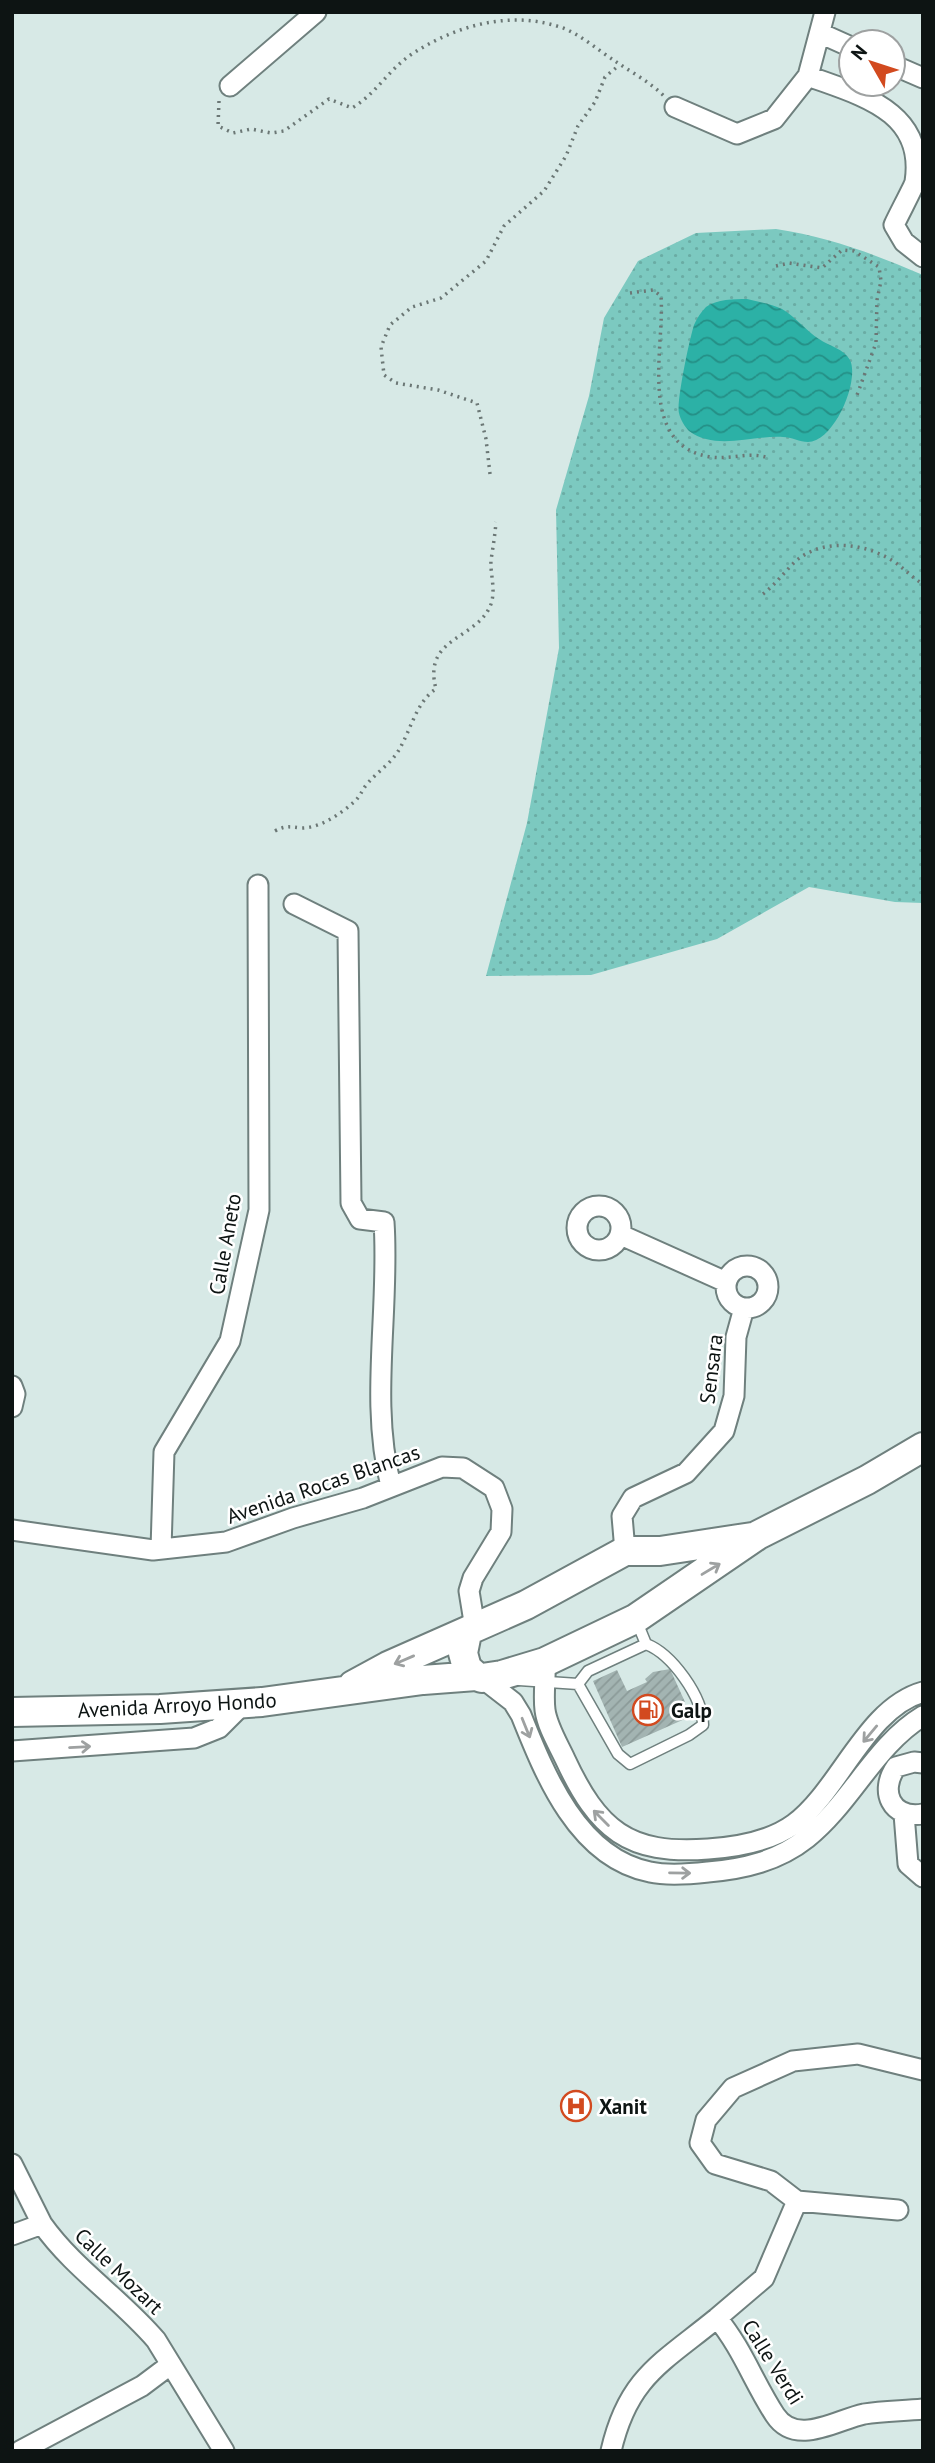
<svg xmlns="http://www.w3.org/2000/svg" width="935" height="2463" viewBox="0 0 935 2463" font-family="'PT Sans',sans-serif">
  <defs>
    <pattern id="grass-dots" width="8" height="8" patternUnits="userSpaceOnUse" patternTransform="scale(1.75)"><rect width="8" height="8" fill="#7cc9c0"/><path d="M2 2h.1M6 6h.1" fill="none" stroke="#6aaca4" stroke-width="1.8" stroke-linecap="round"/></pattern>
    <pattern id="water-waves" width="16" height="10" patternUnits="userSpaceOnUse" patternTransform="scale(1.75)"><rect width="16" height="10" fill="#2cb1a6"/><path d="M0 5q4-4 8 0t8 0" fill="none" stroke="#248f86"/></pattern>
    <pattern id="building-hatch" width="6" height="6" patternUnits="userSpaceOnUse" patternTransform="scale(1.75)"><rect width="6" height="6" fill="#a3b4b2"/><path d="M-1 1l2-2M0 6l6-6M5 7l2-2" fill="none" stroke="#8b9a98"/></pattern>
  </defs>
  <rect width="100%" height="100%" fill="#d7e9e6"/>
  <path fill="url(#grass-dots)" d="M 776,229 C 829,237 874,254 923,275 L 923,903 L 895,902 L 809,887 L 717,939 L 591,975 L 486,976 L 527,823 L 559,648 L 556,510 L 589,396 L 604,318 L 638,261 L 696,233 Z"/>
  <path fill="url(#water-waves)" d="M 747,299 C 759,302 771,304 782,309 C 796,317 806,331 819,339 C 829,346 844,349 850,360 C 860,381 834,442 808,442 C 800,442 791,437 783,437 C 753,435 716,451 689,431 C 685,427 680,419 679,413 C 676,402 690,337 694,325 C 697,318 701,312 706,307 C 717,299 734,299 747,299 Z"/>
  <path fill="url(#building-hatch)" d="M 670,1669 L 685,1702 L 680,1703 L 687,1718 L 622,1747 L 593,1681 L 617,1670 L 627,1691 L 647,1682 L 645,1679 L 653,1672 Z"/>
  <g fill="none" stroke-linecap="round" stroke-linejoin="round">
    <g stroke="#6f807e" stroke-width="13">
      <path id="service" d="M 637,1622 L 646,1644 L 588,1671 L 578,1684 L 618,1754 L 630,1764 L 689,1735 L 703,1725 C 703,1697 672,1654 646,1644
        M 519,1680 L 578,1684"/>
    </g>
    <g stroke="#6f807e" stroke-width="23">
      <path id="minor" d="M 825,12 L 808,76 C 859,95 926,110 915,182 C 914,186 898,216 894,225 L 904,242 L 923,257
        M 822,34 L 851,47
        M 893,65 L 923,78
        M 230,86 L 316,12
        M 675,107 L 737,134 L 774,119 L 808,76
        M 294,904 L 348,931 L 351,1203 L 360,1219 L 384,1222 C 390,1309 369,1402 391,1486
        M577 1228a22 22 0 1 1 44 0a22 22 0 1 1-44 0Z
        M 621,1235 L 726,1282
        M726 1287a21 21 0 1 1 42 0a21 21 0 1 1-42 0Z
        M 12,1386 L 15,1394 L 12,1407
        M 12,1530 L 153,1550 L 226,1542 L 293,1518 L 363,1498 L 442,1467 L 463,1468 L 494,1488 L 502,1509 L 501,1532 L 473,1578 L 469,1591 L 475,1628
        M 161,1549 L 164,1452 L 230,1341 L 259,1210 L 258,885
        M 625,1551 L 622,1516 L 633,1498 L 686,1473 L 724,1431 L 734,1396 L 736,1337 L 744,1308
        M 545,1662 C 546,1678 543,1694 545,1710 C 547,1726 558,1744 565,1759 C 598,1830 628,1855 708,1849 C 737,1847 771,1841 794,1824 C 840,1790 866,1708 923,1692
        M 482,1678 L 513,1702 L 521,1715 C 545,1775 578,1858 650,1872 C 668,1876 690,1874 708,1872 C 744,1869 778,1861 807,1838 C 851,1803 875,1745 923,1716
        M 12,1751 L 194,1738 L 219,1728 L 244,1703
        M 923,1763 L 914,1762 L 896,1767 C 879,1791 891,1819 923,1814
        M 904,1814 L 908,1864 L 923,1877
        M 12,2164 L 42,2224
        M 797,2201 L 898,2210
        M 12,2235 L 42,2224 C 74,2269 120,2298 156,2340 L 224,2451
        M 717,2318 L 764,2278 L 797,2201 L 771,2181 L 715,2164 L 700,2143 L 706,2120 L 733,2088 L 793,2061 L 858,2054 L 923,2070
        M 20,2451 L 142,2386 L 170,2365
        M 611,2451 C 628,2377 662,2363 717,2318 C 742,2348 754,2383 775,2415 C 796,2447 836,2420 864,2414 C 883,2411 903,2411 923,2409"/>
    </g>
    <g stroke="#6f807e" stroke-width="32">
      <path id="secondary" d="M 467,1633 L 463,1653 L 467,1668 L 476,1676 L 482,1678 L 502,1675 L 545,1662 L 635,1619 L 758,1535 L 867,1480 L 923,1447
        M 353,1685 L 388,1666 L 526,1605 L 625,1551 L 660,1551 L 752,1537
        M 12,1712 L 160,1709 L 262,1702 L 423,1680 L 476,1676"/>
    </g>
    <path stroke="#6b7775" stroke-width="3.5" stroke-dasharray="2 5" stroke-linecap="butt" d="M 219,101 L 218,126 L 233,133 L 251,129 L 271,133 L 284,131 L 329,99 L 352,108 C 376,94 389,69 412,54 C 455,26 509,10 560,27 C 579,33 599,51 615,61 C 631,72 650,82 664,96
      M 776,266 L 789,263 L 822,268 L 842,250 L 854,251 L 879,267 L 881,281 L 877,300 L 876,343 L 857,395
      M 630,293 L 653,290 L 661,296 C 665,348 636,446 711,457 C 732,460 749,451 769,458
      M 490,474 L 486,439 L 477,403 L 438,390 L 396,383 L 384,375 L 381,347 L 390,325 L 412,307 L 441,298 L 486,261 L 504,226 L 544,191 L 566,156 L 578,126 L 595,102 L 605,77 L 617,67
      M 763,594 C 776,584 785,571 797,560 C 824,538 865,543 893,561 C 904,568 911,577 923,584
      M 275,831 C 286,825 290,827 301,828 C 321,828 340,814 354,802 C 360,797 362,790 367,784 C 378,771 392,763 400,748 C 411,729 417,701 436,689 C 422,636 478,640 491,604 C 496,589 490,574 491,560 C 493,547 495,535 496,522"/>
    <use href="#service" stroke="#fff" stroke-width="10"/>
    <use href="#minor" stroke="#fff" stroke-width="19"/>
    <use href="#secondary" stroke="#fff" stroke-width="28"/>
  </g>
  <defs><path id="oneway-shaft" d="M-6 0H5M1.5-3L5.5 0L1.5 3" fill="none" stroke-width="1.6" stroke-linecap="round" stroke-linejoin="round" transform="scale(1.75)"/></defs>
  <g stroke="#9ea1a1">
    <use href="#oneway-shaft" transform="translate(711 1569) rotate(-31)"/>
    <use href="#oneway-shaft" transform="translate(404 1660) rotate(157)"/>
    <use href="#oneway-shaft" transform="translate(526 1728) rotate(68)"/>
    <use href="#oneway-shaft" transform="translate(870 1734) rotate(130)"/>
    <use href="#oneway-shaft" transform="translate(80 1747) rotate(-3)"/>
    <use href="#oneway-shaft" transform="translate(601 1818) rotate(-135)"/>
    <use href="#oneway-shaft" transform="translate(680 1873) rotate(1)"/>
  </g>
  <defs>
    <g id="fuel-ring" transform="scale(1.575)"><circle r="9.5" fill="#fff" stroke="#d24a1f" stroke-width="1.5"/><path d="M-5.5-6h7V0h2V4h1.3V-2.5L3-4.5l.8-.8L6-3V5H2.5V1h-1V6h-7ZM-4.2-4.7v3.2H.2V-4.7Z" fill="#d24a1f"/></g>
    <g id="hospital-ring" transform="scale(1.575)"><circle r="9.5" fill="#fff" stroke="#d24a1f" stroke-width="1.5"/><path d="M-5-5h3v3.5h4V-5h3V5h-3V1.5h-4V5h-3Z" fill="#d24a1f"/></g>
  </defs>
  <g fill-rule="evenodd">
    <use href="#fuel-ring" x="648" y="1710"/>
    <use href="#hospital-ring" x="576" y="2106"/>
  </g>
  <g text-anchor="middle" dominant-baseline="central" stroke-width="5" stroke-linejoin="round" paint-order="stroke">
    <g font-size="21" fill="#0d1413" stroke="#fff">
      <text transform="translate(225 1244) rotate(-80)">Calle Aneto</text>
      <text transform="translate(711 1369) rotate(-83)">Sensara</text>
      <text transform="translate(323 1484) rotate(-19)">Avenida Rocas Blancas</text>
      <text transform="translate(177 1705) rotate(-3)">Avenida Arroyo Hondo</text>
      <text transform="translate(119 2271) rotate(44)">Calle Mozart</text>
      <text transform="translate(773 2362) rotate(58)">Calle Verdi</text>
    </g>
    <g font-size="21" font-weight="bold" fill="#0d1413" stroke="#fff" text-anchor="start">
      <text x="671" y="1710">Galp</text>
      <text x="599" y="2106">Xanit</text>
    </g>
  </g>
  <rect width="935" height="2463" fill="none" stroke="#0d1413" stroke-width="28"/>
  <g transform="translate(872 63) rotate(309)"><circle r="33" fill="#ffffff" stroke="#9ea1a1" stroke-width="2"/>
  <path d="M0-5L12 26L0 18L-12 26Z" fill="#d24a1f"/>
  <text y="-10" font-size="19" font-weight="bold" text-anchor="middle" fill="#0d1413">N</text>
  </g>
</svg>
